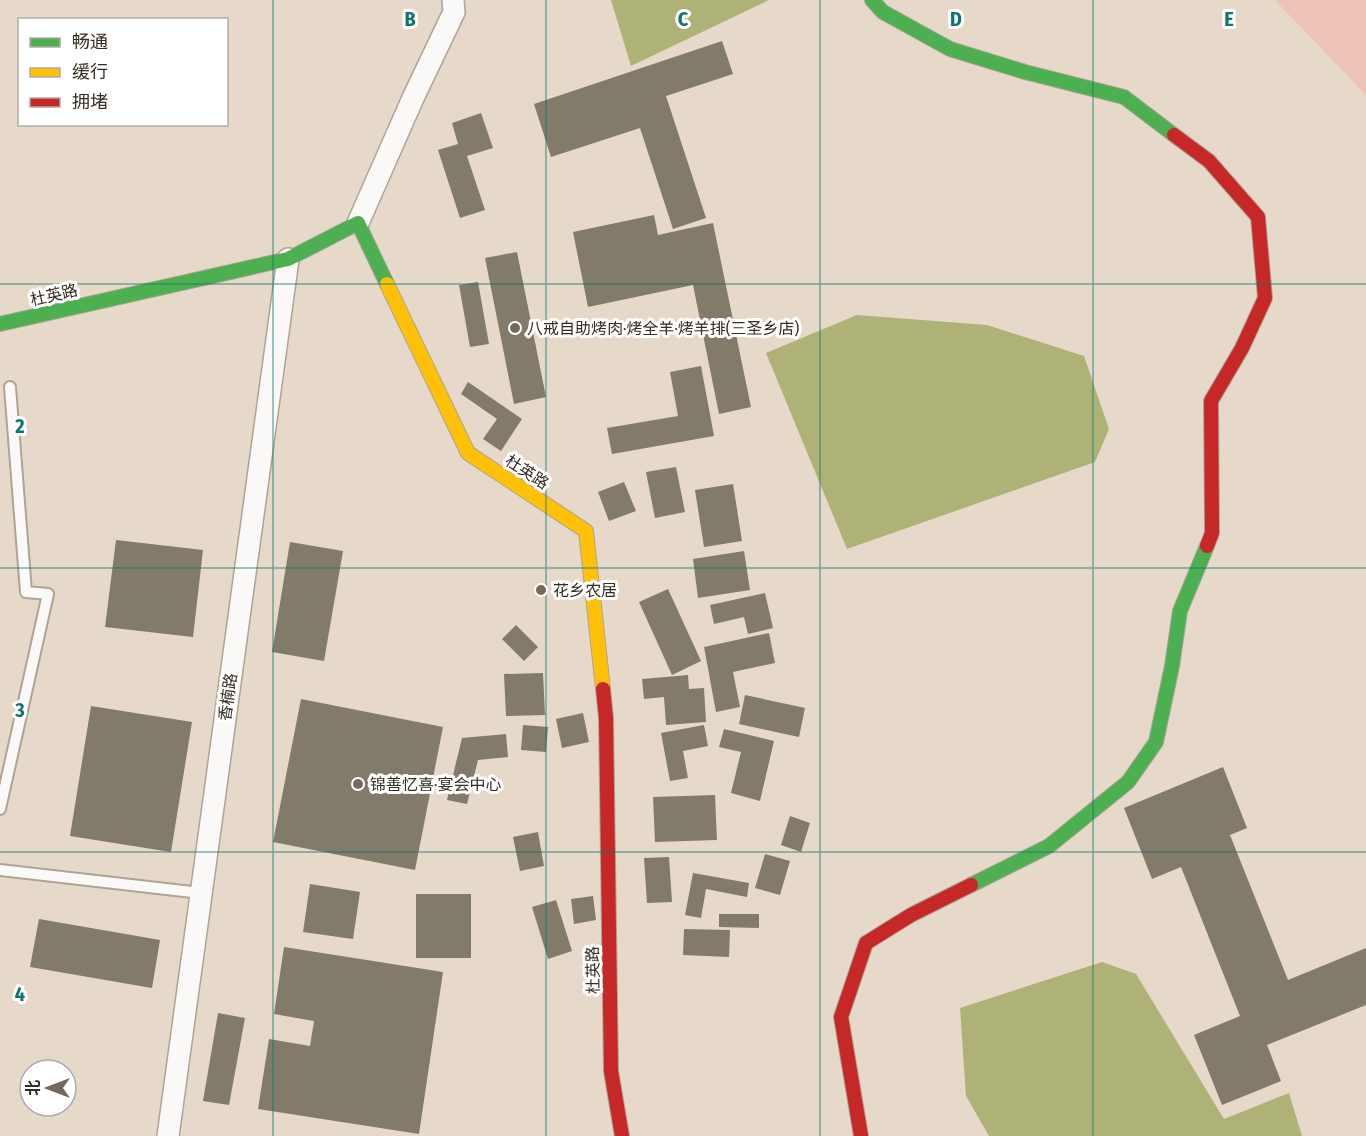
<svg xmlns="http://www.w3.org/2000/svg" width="1366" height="1136" viewBox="0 0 1366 1136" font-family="'Fira Sans Condensed','Noto Sans SC',sans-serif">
  <rect width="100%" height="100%" fill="#e6d9c9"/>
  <path fill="#eec2b4" d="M 1275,0 L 1366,0 L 1366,95 Z"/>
  <path fill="#afb277" d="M 611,0 L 769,0 L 631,66 Z
    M 857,315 L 987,325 L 1084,356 L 1109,429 L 1095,462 L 847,549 L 766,353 Z
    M 1102,962 L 1136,974 L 1224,1119 L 1289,1093 L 1302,1136 L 989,1136 L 966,1096 L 960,1008 Z"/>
  <path fill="#827a6a" d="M 722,41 L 733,74 L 666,96 L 706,218 L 673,229 L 640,128 L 551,157 L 534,104 Z
    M 481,113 L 493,148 L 467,156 L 485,210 L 460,218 L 438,150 L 458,144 L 452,123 Z
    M 654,215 L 658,235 L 713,223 L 751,407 L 719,414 L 693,285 L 588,307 L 573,232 Z
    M 517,252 L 546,397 L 514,404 L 485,258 Z
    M 478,282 L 489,344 L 470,347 L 459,285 Z
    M 701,366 L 714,436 L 612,454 L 607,428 L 678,416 L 670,372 Z
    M 468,382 L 522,419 L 501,451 L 483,439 L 497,419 L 461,394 Z
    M 676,467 L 685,512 L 655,518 L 646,472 Z
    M 624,482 L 636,511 L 609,521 L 598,492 Z
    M 733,484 L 742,541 L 704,547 L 695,490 Z
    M 116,540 L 203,550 L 193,637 L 105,627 Z
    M 290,542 L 343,551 L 324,661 L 272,652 Z
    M 744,551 L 750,590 L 698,598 L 693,559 Z
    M 668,589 L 701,661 L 672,675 L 639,602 Z
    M 765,593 L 773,628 L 748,634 L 744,617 L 714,624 L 710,605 Z
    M 516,625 L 538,647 L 524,661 L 502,639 Z
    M 769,633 L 775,663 L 733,672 L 740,707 L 716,712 L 704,647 Z
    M 543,673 L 545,715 L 506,716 L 504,674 Z
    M 688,675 L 689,689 L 704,688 L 706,722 L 666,725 L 664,697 L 644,699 L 642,679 Z
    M 745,695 L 805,708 L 799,737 L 739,724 Z
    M 301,699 L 443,727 L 415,870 L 273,842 Z
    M 91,706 L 192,722 L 171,852 L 70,836 Z
    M 583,713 L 589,742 L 562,748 L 556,719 Z
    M 523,725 L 548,727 L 546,752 L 521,750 Z
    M 704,725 L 708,746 L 683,751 L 688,778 L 670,781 L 661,733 Z
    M 724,729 L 774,741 L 760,801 L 731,793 L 741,752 L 719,747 Z
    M 506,734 L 508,757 L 478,760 L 467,804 L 447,800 L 462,738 Z
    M 1223,767 L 1247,828 L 1230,835 L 1288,980 L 1366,948 L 1366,1005 L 1267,1045 L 1281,1081 L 1222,1105 L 1194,1035 L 1240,1016 L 1181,867 L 1152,879 L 1124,808 Z
    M 715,795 L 717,840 L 655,842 L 653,797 Z
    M 790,816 L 810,823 L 801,852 L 781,845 Z
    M 538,832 L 544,866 L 520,871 L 513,837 Z
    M 765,854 L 790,861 L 780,895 L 755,888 Z
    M 669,857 L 672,902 L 647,903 L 644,858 Z
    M 693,873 L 749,883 L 747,897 L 706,889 L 701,918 L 685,915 Z
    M 310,884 L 360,892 L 353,939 L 303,932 Z
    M 416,894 L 471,894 L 471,958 L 416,958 Z
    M 593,896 L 596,920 L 574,924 L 571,899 Z
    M 556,900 L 572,951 L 548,959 L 532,907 Z
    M 719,914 L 759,914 L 759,928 L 719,927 Z
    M 39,919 L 160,940 L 152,988 L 30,967 Z
    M 684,929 L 730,930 L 729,957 L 683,955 Z
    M 284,947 L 443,972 L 419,1134 L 258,1109 L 269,1039 L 310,1046 L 314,1021 L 274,1014 Z
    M 218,1013 L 245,1018 L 229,1105 L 203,1101 Z"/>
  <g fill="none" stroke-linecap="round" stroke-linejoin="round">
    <g stroke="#ada396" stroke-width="14">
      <path id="lane" d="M 0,809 L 48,594 L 26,592 L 10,387
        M 0,870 L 201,893"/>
    </g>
    <g stroke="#ada396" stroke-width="24">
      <path id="street" d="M 358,223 L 413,98 L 454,12 L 453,0
        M 168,1136 L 288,259"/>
    </g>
    <g stroke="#ada396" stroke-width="16">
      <path id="fast" d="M 872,0 L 883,12 L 950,49 L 1025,72 L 1124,97 L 1174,135
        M 0,324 L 288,259 L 358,223 L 387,284
        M 971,885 L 1049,846 L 1128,782 L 1156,742 L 1172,666 L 1180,611 L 1207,546"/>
    </g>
    <g stroke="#ada396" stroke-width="16">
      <path id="slow" d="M 387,284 L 468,453 L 586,531 L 603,689"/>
    </g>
    <g stroke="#ada396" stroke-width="16">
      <path id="jam" d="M 1174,135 L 1209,161 L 1258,217 L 1265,298 L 1242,348 L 1211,401 L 1212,533 L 1207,546
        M 603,689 L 606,718 L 611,1071 L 622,1136
        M 861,1136 L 841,1017 L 866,943 L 911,915 L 971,885"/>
    </g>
    <use href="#lane" stroke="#fbf9f7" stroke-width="10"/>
    <use href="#street" stroke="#fbf9f7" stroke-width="21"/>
    <use href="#fast" stroke="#4caf50" stroke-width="14"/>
    <use href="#slow" stroke="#ffc107" stroke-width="14"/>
    <use href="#jam" stroke="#c62828" stroke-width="14"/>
  </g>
  <path fill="none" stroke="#0f766e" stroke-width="1.5" stroke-opacity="0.55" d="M 273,0 L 273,1136M 546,0 L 546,1136M 820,0 L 820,1136M 1093,0 L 1093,1136M 0,284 L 1366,284M 0,568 L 1366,568M 0,852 L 1366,852"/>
  <g fill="#74695c" stroke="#fff" stroke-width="2">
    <circle cx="515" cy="328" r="6"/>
    <circle cx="541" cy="590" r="6"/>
    <circle cx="358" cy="784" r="6"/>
  </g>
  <g text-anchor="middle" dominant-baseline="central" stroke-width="6" stroke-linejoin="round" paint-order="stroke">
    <g font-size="16" fill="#362d22" stroke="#fff">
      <text transform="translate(54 295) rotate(-13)">杜英路</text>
      <text transform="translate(527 472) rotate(33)">杜英路</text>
      <text transform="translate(228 697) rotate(-82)">香楠路</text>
      <text transform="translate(593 970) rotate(-91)">杜英路</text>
    </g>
    <g font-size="16" fill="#362d22" stroke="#fff" text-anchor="start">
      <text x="527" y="328">八戒自助烤肉·烤全羊·烤羊排(三圣乡店)</text>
      <text x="553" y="590">花乡农居</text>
      <text x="370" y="784">锦善忆喜·宴会中心</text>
    </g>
  </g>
  <g font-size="20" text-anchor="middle" font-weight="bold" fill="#0f766e" stroke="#fff" stroke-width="6" stroke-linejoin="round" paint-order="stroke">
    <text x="410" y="26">B</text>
    <text x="683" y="26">C</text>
    <text x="956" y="26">D</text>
    <text x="1229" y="26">E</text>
    <text x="20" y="433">2</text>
    <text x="20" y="717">3</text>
    <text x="20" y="1001">4</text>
  </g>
  <rect x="18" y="18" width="210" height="108" fill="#ffffff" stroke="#afaba7" stroke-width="1.5"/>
  <rect x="30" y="38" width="30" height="9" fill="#4caf50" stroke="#afaba7" stroke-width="1.5"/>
  <text x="72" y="48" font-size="18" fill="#362d22">畅通</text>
  <rect x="30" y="68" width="30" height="9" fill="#ffc107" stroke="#afaba7" stroke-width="1.5"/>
  <text x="72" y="78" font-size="18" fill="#362d22">缓行</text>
  <rect x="30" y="98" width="30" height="9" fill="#c62828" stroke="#afaba7" stroke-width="1.5"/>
  <text x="72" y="108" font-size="18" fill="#362d22">拥堵</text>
  <g transform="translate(48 1088) rotate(270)"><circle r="28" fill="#ffffff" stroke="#afaba7" stroke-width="1.5"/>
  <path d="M0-4.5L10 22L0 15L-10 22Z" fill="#74695c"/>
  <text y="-9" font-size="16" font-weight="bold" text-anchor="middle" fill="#362d22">北</text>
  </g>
</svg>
